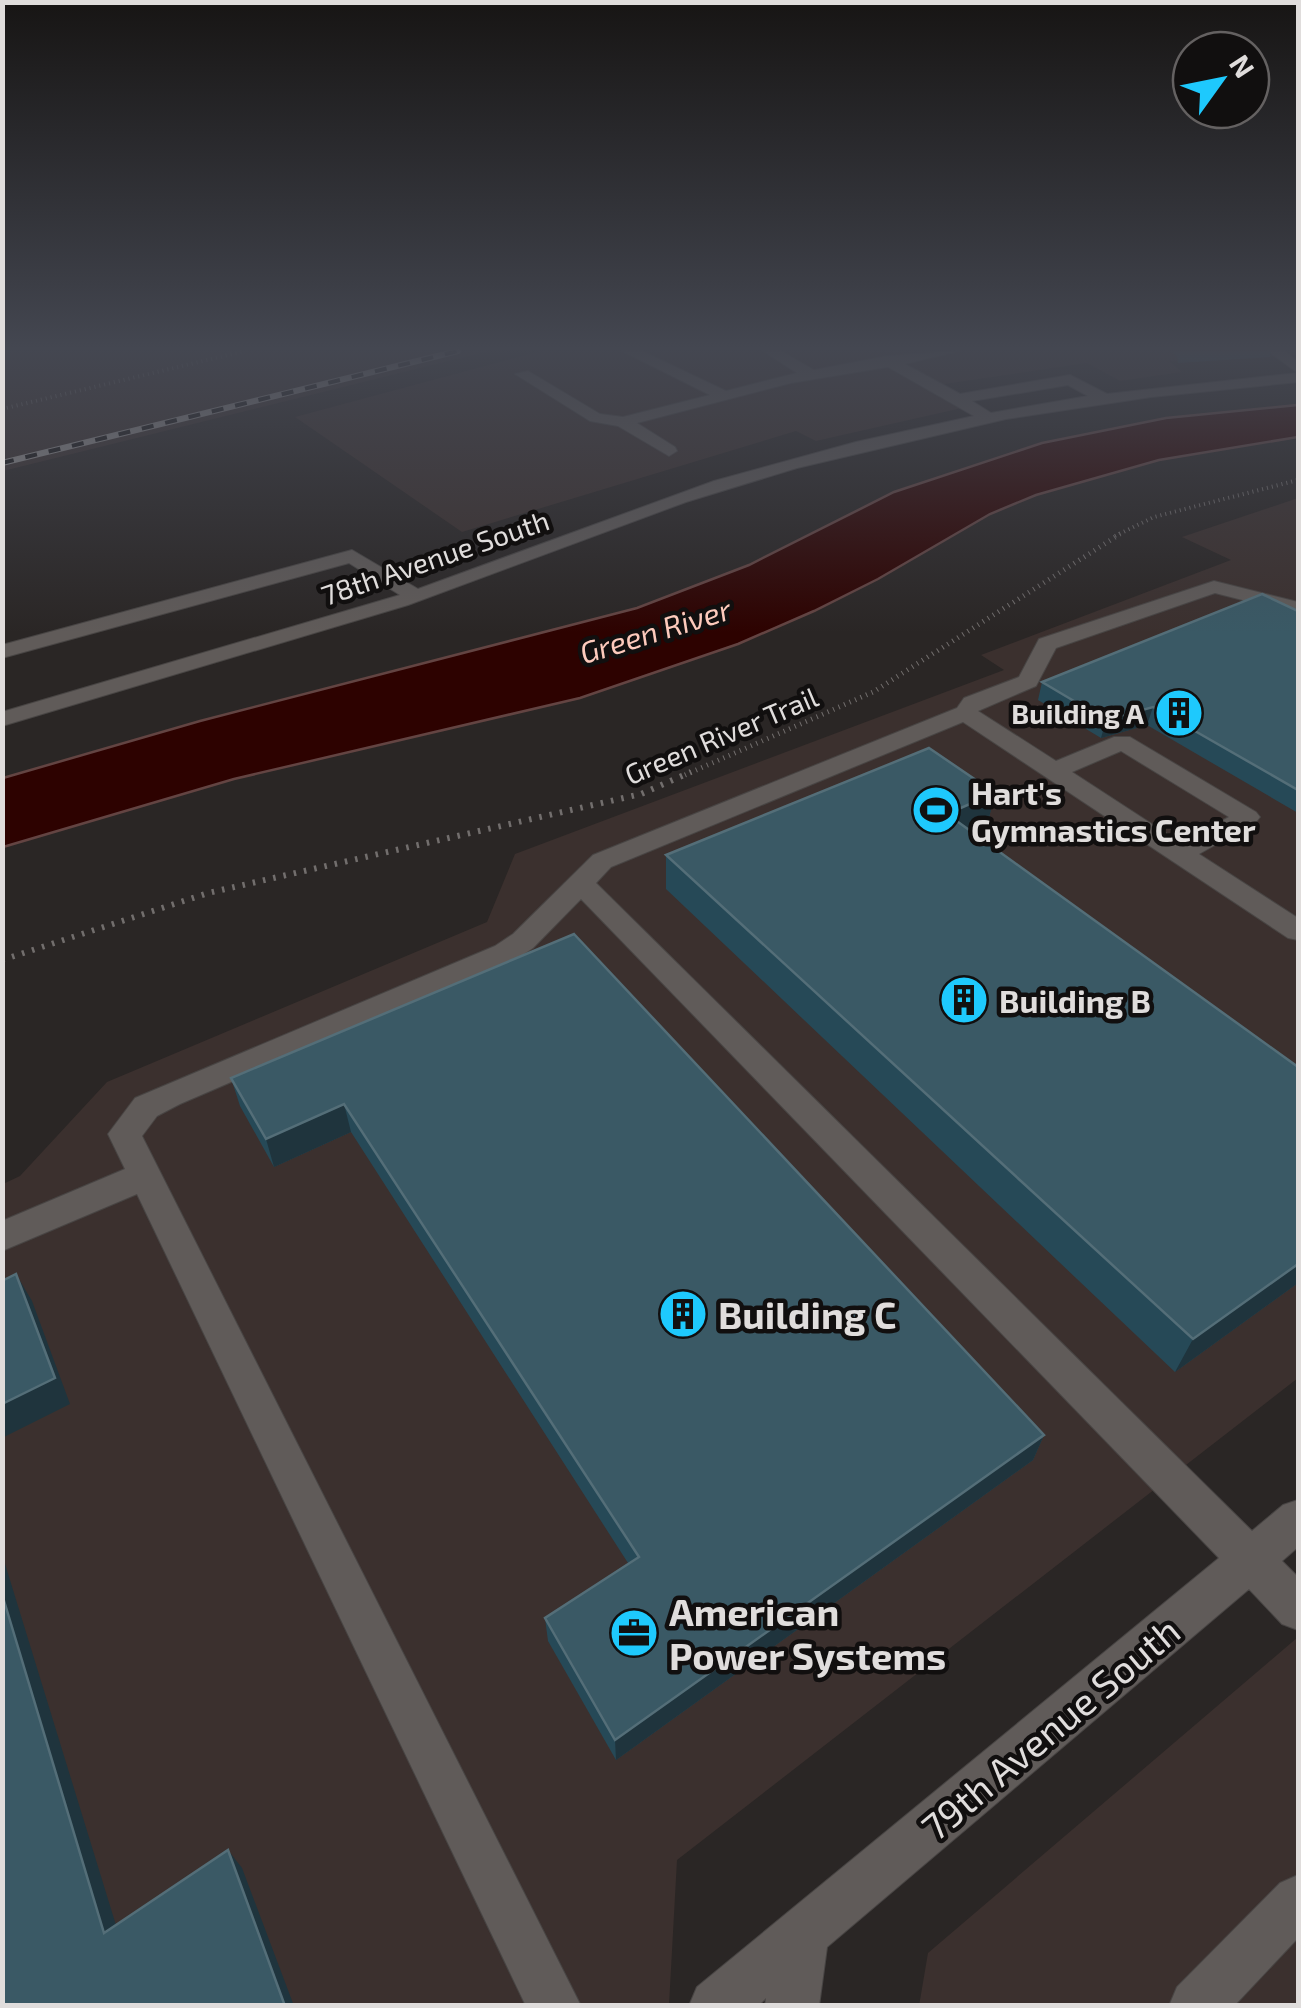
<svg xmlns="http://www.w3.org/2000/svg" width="1301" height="2008" viewBox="0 0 1301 2008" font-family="'Exo 2',sans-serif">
  <rect width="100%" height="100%" fill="#2a2625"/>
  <path fill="#3b302e" d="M 3,351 L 489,351 L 3,471 Z
    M 541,351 L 1298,351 L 1298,355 L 1169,361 L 1182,372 L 1120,381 L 1087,363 L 931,386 L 962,408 L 816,441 L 796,431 L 462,532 L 295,417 Z
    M 1298,498 L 1298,1378 L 677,1860 L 669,2005 L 3,2006 L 3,1184 L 20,1176 L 107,1082 L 487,922 L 515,854 L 1004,670 L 981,655 L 1231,560 L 1182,537 Z
    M 1298,1637 L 1298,2005 L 919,2006 L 928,1953 Z"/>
  <path fill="#2d0200" stroke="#634442" stroke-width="2.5" d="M 1298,405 L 1298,437 L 1159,460 L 1036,495 L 990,514 L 878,579 L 814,611 L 738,644 L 580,698 L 234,779 L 3,847 L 3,778 L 200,721 L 637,608 L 749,565 L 894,492 L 1042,443 L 1166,418 Z"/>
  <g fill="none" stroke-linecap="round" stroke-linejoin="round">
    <g stroke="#484544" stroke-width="2">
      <path id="minor" d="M 622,351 L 642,351 L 726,391 L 797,373 L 763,351 L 781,351 L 814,370 L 887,356 L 959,351 L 905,364 L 960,394 L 1070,375 L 1107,394 L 1298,373 L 1268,351 L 1285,351 L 1298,362 L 1298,382 L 1151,397 L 1006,419 L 797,468 L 686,502 L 408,605 L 2,726 L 2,712 L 400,595 L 349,563 L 2,658 L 2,645 L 352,550 L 418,589 L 714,481 L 856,442 L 974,416 L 888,367 L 791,383 L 637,423 L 675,447 L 677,451 L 669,456 L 618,426 L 590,421 L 515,374 L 528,371 L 600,414 L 623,417 L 710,395 ZM 1068,385 L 1088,396 L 991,413 L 972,401 Z
        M 1214,581 L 1298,602 L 1298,614 L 1215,593 L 1056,648 L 1036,686 L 978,711 L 1056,761 L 1114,737 L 1130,737 L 1256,812 L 1260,817 L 1256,822 L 1199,854 L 1298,918 L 1298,940 L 1288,938 L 963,722 L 611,867 L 596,883 L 1252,1531 L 1283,1505 L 1298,1500 L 1298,1547 L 1282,1561 L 1298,1577 L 1298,1630 L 1282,1624 L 1249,1589 L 827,1947 L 819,2006 L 765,2006 L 766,1998 L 758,2006 L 689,2006 L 697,1987 L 1219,1558 L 581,899 L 533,948 L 515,960 L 180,1104 L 157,1116 L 142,1136 L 581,2006 L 526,2006 L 137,1194 L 2,1251 L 2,1221 L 125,1169 L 108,1134 L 135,1098 L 495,946 L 513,934 L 593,855 L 957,708 L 964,698 L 1019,677 L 1039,639 ZM 1121,751 L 1229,817 L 1181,843 L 1072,772 Z
        M 1298,1875 L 1298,1938 L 1234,2006 L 1169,2006 L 1177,1987 L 1280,1883 Z"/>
    </g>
    <path stroke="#726e6d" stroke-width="4" stroke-dasharray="1 4" stroke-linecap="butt" d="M 2,409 L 245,351
      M 1115,536 L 1154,517 L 1298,480"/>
    <path stroke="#726e6d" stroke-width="5" stroke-dasharray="1 5" stroke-linecap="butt" d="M 685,775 L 873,692 L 1120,534"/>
    <path stroke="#726e6d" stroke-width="6" stroke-dasharray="2.5 8" stroke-linecap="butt" d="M 2,960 L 208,893 L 641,794 L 691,772"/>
    <use href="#minor" fill="#605b59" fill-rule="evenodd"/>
    <g stroke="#a19e9d" stroke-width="6">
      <path id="rail" d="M 2,463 L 458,351"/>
    </g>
    <use href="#rail" stroke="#110f0f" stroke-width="4" stroke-dasharray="12" stroke-linecap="butt"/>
  </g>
  <path fill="#264957" d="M 1171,351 L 1271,351 L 1270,357 L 1178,363 L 1177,356 Z
    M 1298,611 L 1298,813 L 1147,725 L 1101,738 L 1038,700 L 1042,682 Z
    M 995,793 L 987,826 L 974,833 L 1298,1283 L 1175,1372 L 666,889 L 666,855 Z
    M 574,934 L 1044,1435 L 1033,1460 L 616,1760 L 548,1641 L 545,1618 L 628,1563 L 351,1132 L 274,1167 L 240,1106 L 231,1078 Z"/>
  <path fill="#1f343d" d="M 1153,707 L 1147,725 L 1101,738 L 1106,720 Z
    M 995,793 L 987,826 L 941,848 L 947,814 Z
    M 344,1104 L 351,1132 L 274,1167 L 266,1139 Z
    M 1298,1264 L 1298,1283 L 1175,1372 L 1193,1339 Z
    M 16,1274 L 32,1301 L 70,1404 L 2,1438 L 2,1404 Z
    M 1044,1435 L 1033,1460 L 616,1760 L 615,1740 Z
    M 2,1554 L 123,1948 L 104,1933 L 2,1594 Z
    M 228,1850 L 242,1868 L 294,2006 L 285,2006 Z"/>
  <path fill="#3a5965" stroke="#546e78" stroke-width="2.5" d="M 1262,594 L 1298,611 L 1298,790 L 1153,707 L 1106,720 L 1042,682 Z
    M 929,748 L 995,793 L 947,814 L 1298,1067 L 1298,1264 L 1193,1339 L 666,855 Z
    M 574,934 L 1044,1435 L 615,1740 L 545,1618 L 639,1557 L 344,1104 L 266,1139 L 231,1078 Z
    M 16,1274 L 55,1378 L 2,1404 L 2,1281 Z
    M 2,1594 L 104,1933 L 228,1850 L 285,2006 L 2,2006 Z"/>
  <linearGradient id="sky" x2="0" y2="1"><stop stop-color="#171514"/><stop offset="0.55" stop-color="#444751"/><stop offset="1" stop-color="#444751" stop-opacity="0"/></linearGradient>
  <rect width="1301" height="633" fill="url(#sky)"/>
  <defs>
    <g id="building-disc" transform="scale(2.5)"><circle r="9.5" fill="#1ec9fd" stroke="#110f0f"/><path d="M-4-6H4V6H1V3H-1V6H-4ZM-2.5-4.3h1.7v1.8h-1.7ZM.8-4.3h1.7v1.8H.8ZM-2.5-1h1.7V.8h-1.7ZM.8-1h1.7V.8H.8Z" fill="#111"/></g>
    <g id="stadium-disc" transform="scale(2.5)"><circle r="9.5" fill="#1ec9fd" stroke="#110f0f"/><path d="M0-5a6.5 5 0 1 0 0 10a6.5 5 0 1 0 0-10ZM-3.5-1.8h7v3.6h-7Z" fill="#111"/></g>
    <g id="office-disc" transform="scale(2.5)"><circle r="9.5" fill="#1ec9fd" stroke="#110f0f"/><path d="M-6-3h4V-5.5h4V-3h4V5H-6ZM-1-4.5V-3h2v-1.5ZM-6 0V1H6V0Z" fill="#111"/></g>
  </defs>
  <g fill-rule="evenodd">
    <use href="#building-disc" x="1179" y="713"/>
    <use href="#stadium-disc" x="936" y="810"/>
    <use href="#building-disc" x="964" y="1000"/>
    <use href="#building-disc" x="683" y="1314"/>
    <use href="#office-disc" x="634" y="1633"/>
  </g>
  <g text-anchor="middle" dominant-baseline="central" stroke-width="9" stroke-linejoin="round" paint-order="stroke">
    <g font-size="28" fill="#e0dddc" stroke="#110f0f">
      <text transform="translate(435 557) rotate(-19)">78th Avenue South</text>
      <text transform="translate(721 735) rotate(-23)">Green River Trail</text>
    </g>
    <g font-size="28" font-weight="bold" fill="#e0dddc" stroke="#110f0f" text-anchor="end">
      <text x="1144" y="713">Building A</text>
    </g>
    <g font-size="30" font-style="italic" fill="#fdcabc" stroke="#110f0f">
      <text transform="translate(655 630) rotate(-17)">Green River</text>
    </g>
    <g font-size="32" font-weight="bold" fill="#e0dddc" stroke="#110f0f" text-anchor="start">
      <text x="971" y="792">Hart's<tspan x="971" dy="37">Gymnastics Center</tspan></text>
      <text x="999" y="1000">Building B</text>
    </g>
    <g font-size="38" font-weight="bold" fill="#e0dddc" stroke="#110f0f" text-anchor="start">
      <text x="718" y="1314">Building C</text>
      <text x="669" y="1611">American<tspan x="669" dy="44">Power Systems</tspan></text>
    </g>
    <g font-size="38" fill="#e0dddc" stroke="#110f0f">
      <text transform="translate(1050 1728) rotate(-40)">79th Avenue South</text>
    </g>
  </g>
  <rect width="1301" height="2008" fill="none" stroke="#e0dddc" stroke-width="10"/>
  <g transform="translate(1221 80) rotate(57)"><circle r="48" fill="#110f0f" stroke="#646161" stroke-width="2.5"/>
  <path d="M0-8L18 38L0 25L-18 38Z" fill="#1ec9fd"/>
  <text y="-15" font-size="28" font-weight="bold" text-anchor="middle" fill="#e0dddc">N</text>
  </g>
</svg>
